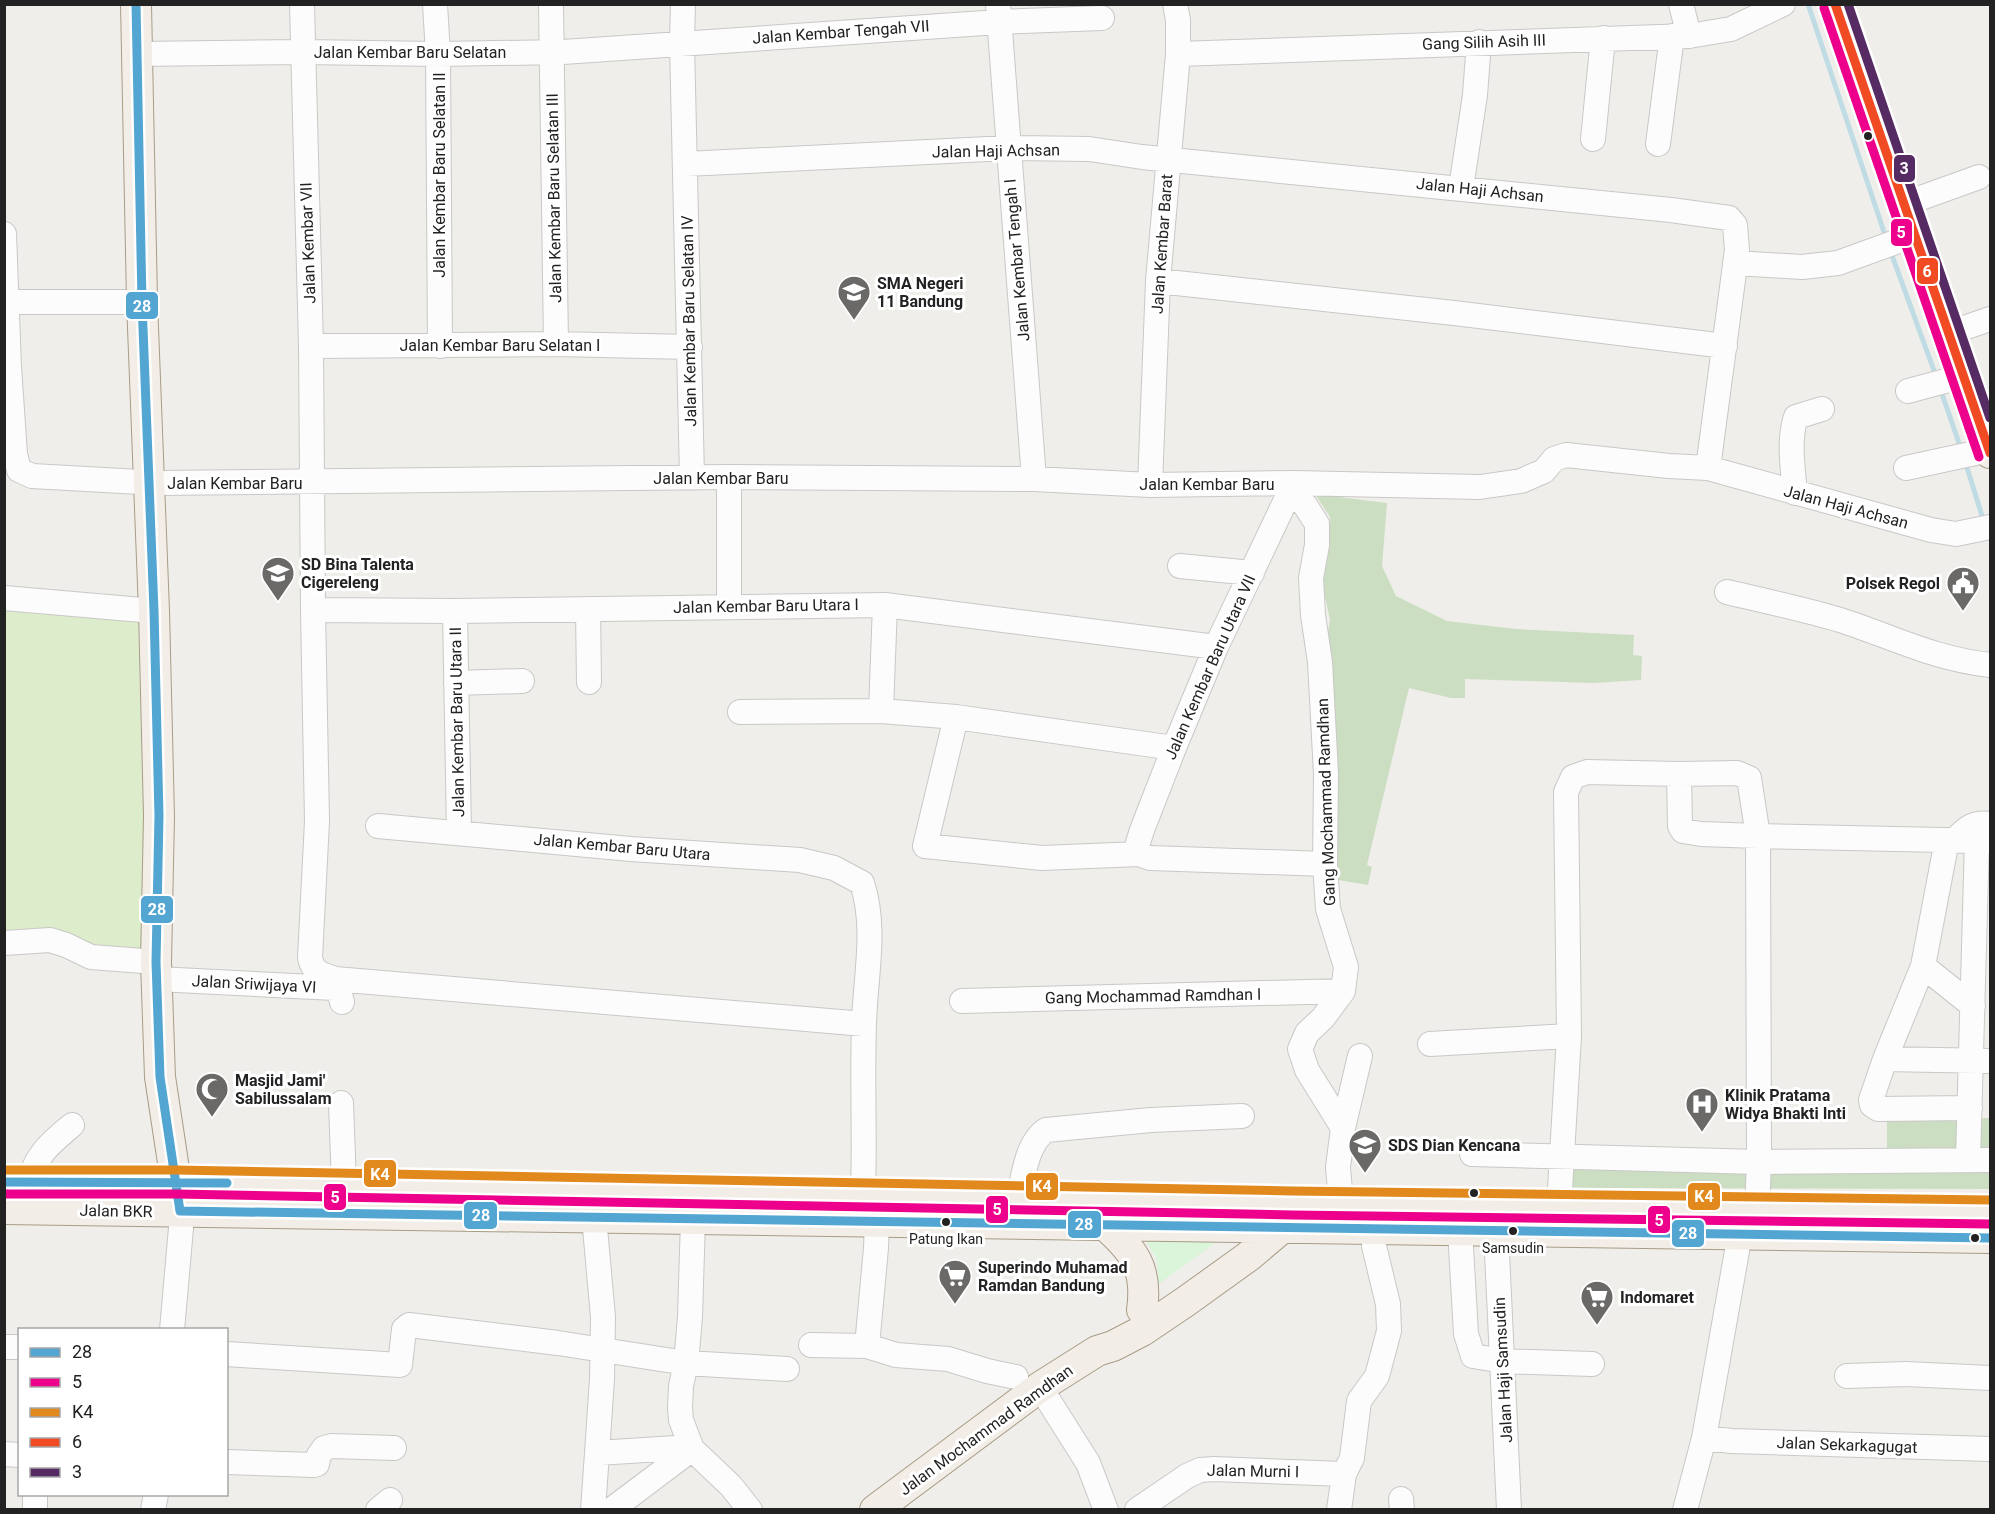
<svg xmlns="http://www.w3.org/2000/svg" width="1995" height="1514" viewBox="0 0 1995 1514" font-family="Roboto,sans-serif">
  <rect width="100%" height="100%" fill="#f0eeeb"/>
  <path fill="#ddeccb" d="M 5,611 L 138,617 L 147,956 L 5,936 Z"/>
  <path fill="#cbdec1" d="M 1315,494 L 1387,503 L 1382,566 L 1396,596 L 1447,621 L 1516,629 L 1634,635 L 1633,655 L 1642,656 L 1641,680 L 1593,683 L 1465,679 L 1465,698 L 1451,698 L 1409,688 L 1367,865 L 1372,867 L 1368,885 L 1332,879 L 1325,651 L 1330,620 L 1320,573 L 1328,539 L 1330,517 Z
    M 1990,1118 L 1990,1189 L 1568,1188 L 1569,1163 L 1887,1167 L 1887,1120 Z"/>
  <path fill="#daf5da" d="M 1223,1237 L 1159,1284 L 1156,1258 L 1145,1239 Z"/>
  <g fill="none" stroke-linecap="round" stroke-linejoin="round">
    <path stroke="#bfdbe3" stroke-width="5" d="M 1808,4 L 1886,238
      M 1890,250 L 1936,376
      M 1940,388 L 1961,449
      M 1965,461 L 1983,519"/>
    <g stroke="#c9c8c7" stroke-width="26">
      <path id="minor" d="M 302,4 L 311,346 L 313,610 L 317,821 L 310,958 C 313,973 322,974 335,979 L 864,1024
        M 435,4 L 438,54 L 440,346
        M 551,4 L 556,344
        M 683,4 L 682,43 L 692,478
        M 998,4 L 1034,479
        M 1681,4 L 1689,36
        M 137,54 L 303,52 L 438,54 L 563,52 L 999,22 L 1102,18
        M 1178,54 L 1689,36 L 1731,29 L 1783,4
        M 1593,139 L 1603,38
        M 1658,144 L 1672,36
        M 686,164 L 1008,148 L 1089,149 L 1142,157 L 1671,210 L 1729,218 L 1735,225 L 1737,250 L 1708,468
        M 1461,188 L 1475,95 L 1479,42
        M 1904,204 L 1979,177
        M 4,234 L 9,367 L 15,454 L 19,470 L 32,476 L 158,483 L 729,477 L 1034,479 L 1150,485 L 1294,483 L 1480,487 L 1521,481 L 1544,471 L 1554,459 L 1566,455 L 1669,466 L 1708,468 L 1931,530 L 1956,534 L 1990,527
        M 1735,263 L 1802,267 L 1838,263 L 1915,235
        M 1158,281 L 1454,313 L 1725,346
        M 6,302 L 142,302
        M 1949,333 L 1990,319
        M 311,346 L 556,344 L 690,347
        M 1908,391 L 1964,376
        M 1906,468 L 1989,450
        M 1150,485 L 1158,281 L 1178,54 L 1178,20 L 1175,4
        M 1290,493 L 1305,505 L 1317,524 L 1317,545 L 1311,578 L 1313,615 L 1320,662 L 1326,774 L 1325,864 L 1328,909 L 1346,967 L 1343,991 L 1323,1018 L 1307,1033 L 1300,1049 L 1307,1070 L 1343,1128 L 1338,1167 L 1341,1203
        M 1795,493 C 1793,469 1788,440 1796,417 L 1822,409
        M 1180,566 L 1252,573
        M 1727,592 C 1765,601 1803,609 1840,620 C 1893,637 1934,659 1990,665
        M 4,598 L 154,611
        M 729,606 L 729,477
        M 588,609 L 589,682
        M 313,610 L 455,611 L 885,605 L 1216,647
        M 455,611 L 459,832
        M 456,683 L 522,681
        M 881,711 L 885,605
        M 740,712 L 881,711 L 956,717 L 1174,748
        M 956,717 L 925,846 L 1042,858 L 1139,854 L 1150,858 L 1325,864
        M 1679,774 L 1680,826 L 1683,831 L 1701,834 L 1758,836 L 1990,841
        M 378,826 L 631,849 L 800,860 L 834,868 L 862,883 C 877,928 865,978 864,1024 C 862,1081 865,1138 863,1195
        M 1956,839 C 1967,827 1974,822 1990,824
        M 1947,840 L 1923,966 L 1885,1059 L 1871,1100 L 1872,1105 L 1878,1109 L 1970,1108
        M 1139,854 L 1137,846 L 1142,830 L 1174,748 L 1216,647 L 1294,483
        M 4,943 L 50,940 L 66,945 L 91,957 L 156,962
        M 1923,966 L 1973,1006
        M 157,979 L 335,988 L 339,991 L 342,1002
        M 962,1001 L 1343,991
        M 1430,1044 L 1569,1036
        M 1885,1059 L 1990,1061
        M 341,1103 L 344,1185
        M 1343,1128 L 1360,1056
        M 1472,1154 L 1759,1162 L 1990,1160
        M 1968,1160 L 1977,840
        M 29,1182 C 37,1153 50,1144 72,1125
        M 1019,1197 C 1023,1176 1027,1143 1046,1130 L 1151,1120 L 1242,1116
        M 1559,1206 L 1569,1036 L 1566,792 L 1573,777 L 1587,772 L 1679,774 L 1737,773 L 1749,778 L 1758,836 L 1759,1162 L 1757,1209
        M 594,1217 L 603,1317 L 602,1379 L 597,1453
        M 693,1219 L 690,1317 L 686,1363 L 681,1386 L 680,1407 L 681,1420 L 692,1449 L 731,1486 L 750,1510
        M 877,1221 L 876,1248 L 867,1346 L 896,1355 L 948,1359 L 987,1371 L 1016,1377
        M 1460,1230 L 1466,1334 L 1473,1356 L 1503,1361 L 1592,1364
        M 1496,1231 L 1509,1510
        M 172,1330 L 181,1228 L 180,1211
        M 811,1345 L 867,1346
        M 4,1347 L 20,1347
        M 226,1354 L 400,1365 L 404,1329 L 409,1325 L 558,1343 L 686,1363 L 787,1369
        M 1847,1376 L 1906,1374 L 1990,1378
        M 1040,1387 L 1088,1463 L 1106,1510
        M 1704,1438 L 1732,1441 L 1990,1449
        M 4,1454 L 20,1455
        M 226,1462 L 314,1465 L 317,1464 L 319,1455 L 324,1448 L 332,1446 L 394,1448
        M 1401,1499 L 1402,1510
        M 35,1510 L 35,1494
        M 153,1510 L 156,1494
        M 378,1510 L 390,1500
        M 593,1510 L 597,1453 L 676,1448 L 690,1443
        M 611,1510 L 692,1449
        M 1137,1510 L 1187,1476 L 1200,1470 L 1214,1469 L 1344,1474
        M 1339,1510 L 1344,1474 L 1352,1458 L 1359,1401 L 1377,1376 L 1389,1331 L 1388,1304 L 1374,1246 L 1375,1229
        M 1685,1510 L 1704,1438 L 1740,1234"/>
    </g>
    <g stroke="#a79c86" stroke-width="32">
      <path id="major" d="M 136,4 L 142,302 L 154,611 L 159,816 L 156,962 L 160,1077 L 179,1202
        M 1835,4 L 1990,453
        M 4,1182 L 176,1182 L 1292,1203 L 1990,1212
        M 4,1209 L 1990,1238
        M 1105,1225 C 1134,1251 1148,1268 1142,1310
        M 875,1510 L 1040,1387 L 1097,1351 L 1113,1346 L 1142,1331 L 1185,1302 L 1249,1256 L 1282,1228 L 1285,1220"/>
    </g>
    <use href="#minor" stroke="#fdfcfc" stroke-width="24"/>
    <use href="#major" stroke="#f3ede7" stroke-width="30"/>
    <g stroke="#fff" stroke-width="14">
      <path id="bus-1" d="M 136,4 L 142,302 L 154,611 L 159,816 L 156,962 L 160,1077 L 180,1211 L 1990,1238
        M 4,1182 L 227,1183"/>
    </g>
    <g stroke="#fff" stroke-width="14">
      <path id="bus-2" d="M 1824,8 L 1979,457
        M 4,1194 L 176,1194 L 1292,1215 L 1990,1224"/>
    </g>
    <g stroke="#fff" stroke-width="14">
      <path id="bus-3" d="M 4,1170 L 176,1170 L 1292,1191 L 1990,1200"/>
    </g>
    <g stroke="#fff" stroke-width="14">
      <path id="bus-4" d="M 1835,4 L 1990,453"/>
    </g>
    <g stroke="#fff" stroke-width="14">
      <path id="bus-5" d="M 1848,4 L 1990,418"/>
    </g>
    <use href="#bus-1" stroke="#53a5d2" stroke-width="9"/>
    <use href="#bus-2" stroke="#ec008c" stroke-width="9"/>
    <use href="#bus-3" stroke="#e2891e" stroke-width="9"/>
    <use href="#bus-4" stroke="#f04b23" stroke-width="9"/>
    <use href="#bus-5" stroke="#562b63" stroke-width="9"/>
  </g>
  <defs>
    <g id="school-pin" transform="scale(1.725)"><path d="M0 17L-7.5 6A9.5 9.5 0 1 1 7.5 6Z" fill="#6a6968" stroke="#fff"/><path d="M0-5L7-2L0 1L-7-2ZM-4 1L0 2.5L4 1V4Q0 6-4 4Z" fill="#fff"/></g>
    <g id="civic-pin" transform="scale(1.725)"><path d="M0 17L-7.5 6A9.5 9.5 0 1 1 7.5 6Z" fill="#6a6968" stroke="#fff"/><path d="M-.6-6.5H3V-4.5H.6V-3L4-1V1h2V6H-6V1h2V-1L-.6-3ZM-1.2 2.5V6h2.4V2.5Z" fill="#fff"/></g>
    <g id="mosque-pin" transform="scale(1.725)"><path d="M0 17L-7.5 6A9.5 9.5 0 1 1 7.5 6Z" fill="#6a6968" stroke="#fff"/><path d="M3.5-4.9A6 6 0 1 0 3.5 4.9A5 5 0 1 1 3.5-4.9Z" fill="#fff"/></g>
    <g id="hospital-pin" transform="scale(1.725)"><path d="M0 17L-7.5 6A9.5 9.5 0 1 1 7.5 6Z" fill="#6a6968" stroke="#fff"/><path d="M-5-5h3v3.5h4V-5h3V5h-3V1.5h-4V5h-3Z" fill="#fff"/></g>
    <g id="supermarket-pin" transform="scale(1.725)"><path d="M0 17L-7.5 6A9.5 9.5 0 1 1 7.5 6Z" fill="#6a6968" stroke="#fff"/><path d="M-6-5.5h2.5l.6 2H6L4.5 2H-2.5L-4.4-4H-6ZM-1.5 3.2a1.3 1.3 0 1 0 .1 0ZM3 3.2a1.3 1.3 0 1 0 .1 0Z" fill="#fff"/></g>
  </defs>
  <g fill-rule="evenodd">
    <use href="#school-pin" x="854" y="292"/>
    <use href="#school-pin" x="278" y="573"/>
    <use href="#civic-pin" x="1963" y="583"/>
    <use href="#mosque-pin" x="212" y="1089"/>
    <use href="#hospital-pin" x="1702" y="1104"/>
    <use href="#school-pin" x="1365" y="1145"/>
    <use href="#supermarket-pin" x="955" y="1276"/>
    <use href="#supermarket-pin" x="1597" y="1297"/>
  </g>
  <g fill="#222" stroke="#fff" stroke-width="2">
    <circle cx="1868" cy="136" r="5"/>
    <circle cx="1474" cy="1193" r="5"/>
    <circle cx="946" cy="1222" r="5"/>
    <circle cx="1513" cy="1231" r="5"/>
    <circle cx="1975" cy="1238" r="5"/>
  </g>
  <g text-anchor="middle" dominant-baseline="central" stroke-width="6" stroke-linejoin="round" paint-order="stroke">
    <g font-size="14" fill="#222" stroke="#fff">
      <text x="946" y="1239">Patung Ikan</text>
      <text x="1513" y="1248">Samsudin</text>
    </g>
    <g font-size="16" fill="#222" stroke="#fff">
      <text transform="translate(841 32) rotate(-4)">Jalan Kembar Tengah VII</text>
      <text transform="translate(1484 42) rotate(-2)">Gang Silih Asih III</text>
      <text x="410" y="52">Jalan Kembar Baru Selatan</text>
      <text transform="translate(996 151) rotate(-1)">Jalan Haji Achsan</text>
      <text transform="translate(439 175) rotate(-90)">Jalan Kembar Baru Selatan II</text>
      <text transform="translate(1480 190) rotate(6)">Jalan Haji Achsan</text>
      <text transform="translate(554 198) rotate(-91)">Jalan Kembar Baru Selatan III</text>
      <text transform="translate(308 243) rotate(-92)">Jalan Kembar VII</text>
      <text transform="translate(1162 244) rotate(-86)">Jalan Kembar Barat</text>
      <text transform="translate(1017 260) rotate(-95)">Jalan Kembar Tengah I</text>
      <text transform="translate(689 321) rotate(-91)">Jalan Kembar Baru Selatan IV</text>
      <text x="500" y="345">Jalan Kembar Baru Selatan I</text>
      <text x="721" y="478">Jalan Kembar Baru</text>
      <text x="235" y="483">Jalan Kembar Baru</text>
      <text x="1207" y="484">Jalan Kembar Baru</text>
      <text transform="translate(1846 507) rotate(15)">Jalan Haji Achsan</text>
      <text transform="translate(766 606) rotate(-1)">Jalan Kembar Baru Utara I</text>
      <text transform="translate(1210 667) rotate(-66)">Jalan Kembar Baru Utara VII</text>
      <text transform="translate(457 722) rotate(-91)">Jalan Kembar Baru Utara II</text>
      <text transform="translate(1326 802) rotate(-92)">Gang Mochammad Ramdhan</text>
      <text transform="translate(622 847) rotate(5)">Jalan Kembar Baru Utara</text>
      <text transform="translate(254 984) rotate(3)">Jalan Sriwijaya VI</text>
      <text transform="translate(1153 996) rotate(-1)">Gang Mochammad Ramdhan I</text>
      <text transform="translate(116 1211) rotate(1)">Jalan BKR</text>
      <text transform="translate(1503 1370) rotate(-93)">Jalan Haji Samsudin</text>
      <text transform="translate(986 1430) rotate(-36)">Jalan Mochammad Ramdhan</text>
      <text transform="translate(1847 1445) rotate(2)">Jalan Sekarkagugat</text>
      <text transform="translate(1253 1471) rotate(1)">Jalan Murni I</text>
    </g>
    <g font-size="16" font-weight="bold" fill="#222" stroke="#fff" text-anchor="start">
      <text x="877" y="283">SMA Negeri<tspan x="877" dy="18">11 Bandung</tspan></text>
      <text x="301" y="564">SD Bina Talenta<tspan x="301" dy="18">Cigereleng</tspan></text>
      <text x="1940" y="583" text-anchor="end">Polsek Regol</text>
      <text x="235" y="1080">Masjid Jami'<tspan x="235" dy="18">Sabilussalam</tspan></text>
      <text x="1725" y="1095">Klinik Pratama<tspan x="1725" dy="18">Widya Bhakti Inti</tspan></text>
      <text x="1388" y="1145">SDS Dian Kencana</text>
      <text x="978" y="1267">Superindo Muhamad<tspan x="978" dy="18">Ramdan Bandung</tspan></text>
      <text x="1620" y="1297">Indomaret</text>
    </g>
  </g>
  <g stroke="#fff" stroke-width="2">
    <rect x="1893" y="154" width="23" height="29" rx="6" fill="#562b63"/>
    <rect x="1890" y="218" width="23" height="29" rx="6" fill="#ec008c"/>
    <rect x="1916" y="257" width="23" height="28" rx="6" fill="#f04b23"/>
    <rect x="125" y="291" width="34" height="29" rx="6" fill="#53a5d2"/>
    <rect x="140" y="895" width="34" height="29" rx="6" fill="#53a5d2"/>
    <rect x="363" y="1159" width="34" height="29" rx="6" fill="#e2891e"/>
    <rect x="1025" y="1172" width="34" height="29" rx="6" fill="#e2891e"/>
    <rect x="1687" y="1182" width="34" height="29" rx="6" fill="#e2891e"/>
    <rect x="323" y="1183" width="24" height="28" rx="6" fill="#ec008c"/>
    <rect x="985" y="1195" width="24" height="29" rx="6" fill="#ec008c"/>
    <rect x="463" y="1201" width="35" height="29" rx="6" fill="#53a5d2"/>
    <rect x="1647" y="1205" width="24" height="29" rx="6" fill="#ec008c"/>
    <rect x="1067" y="1210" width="35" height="29" rx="6" fill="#53a5d2"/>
    <rect x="1671" y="1219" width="34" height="29" rx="6" fill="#53a5d2"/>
  </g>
  <g font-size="16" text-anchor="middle" font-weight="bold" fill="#fff">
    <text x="1904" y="174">3</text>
    <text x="1901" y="238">5</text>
    <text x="1927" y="277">6</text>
    <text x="142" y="312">28</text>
    <text x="157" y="915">28</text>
    <text x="380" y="1180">K4</text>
    <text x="1042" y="1192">K4</text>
    <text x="1704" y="1202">K4</text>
    <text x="335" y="1203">5</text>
    <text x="997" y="1215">5</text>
    <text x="481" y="1221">28</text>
    <text x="1659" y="1226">5</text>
    <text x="1084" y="1230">28</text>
    <text x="1688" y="1239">28</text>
  </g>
  <rect width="1995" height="1514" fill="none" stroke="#222222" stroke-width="12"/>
  <rect x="18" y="1328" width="210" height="168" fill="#ffffff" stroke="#a7a7a7" stroke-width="1.5"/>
  <rect x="30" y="1348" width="30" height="9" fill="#53a5d2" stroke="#a7a7a7" stroke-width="1.5"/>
  <text x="72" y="1358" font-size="18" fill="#222222">28</text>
  <rect x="30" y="1378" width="30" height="9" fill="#ec008c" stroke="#a7a7a7" stroke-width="1.5"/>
  <text x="72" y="1388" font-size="18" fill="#222222">5</text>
  <rect x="30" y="1408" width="30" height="9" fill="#e2891e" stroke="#a7a7a7" stroke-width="1.5"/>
  <text x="72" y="1418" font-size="18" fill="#222222">K4</text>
  <rect x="30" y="1438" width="30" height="9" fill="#f04b23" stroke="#a7a7a7" stroke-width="1.5"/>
  <text x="72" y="1448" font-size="18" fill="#222222">6</text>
  <rect x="30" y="1468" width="30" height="9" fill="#562b63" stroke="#a7a7a7" stroke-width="1.5"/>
  <text x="72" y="1478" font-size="18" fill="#222222">3</text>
</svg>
